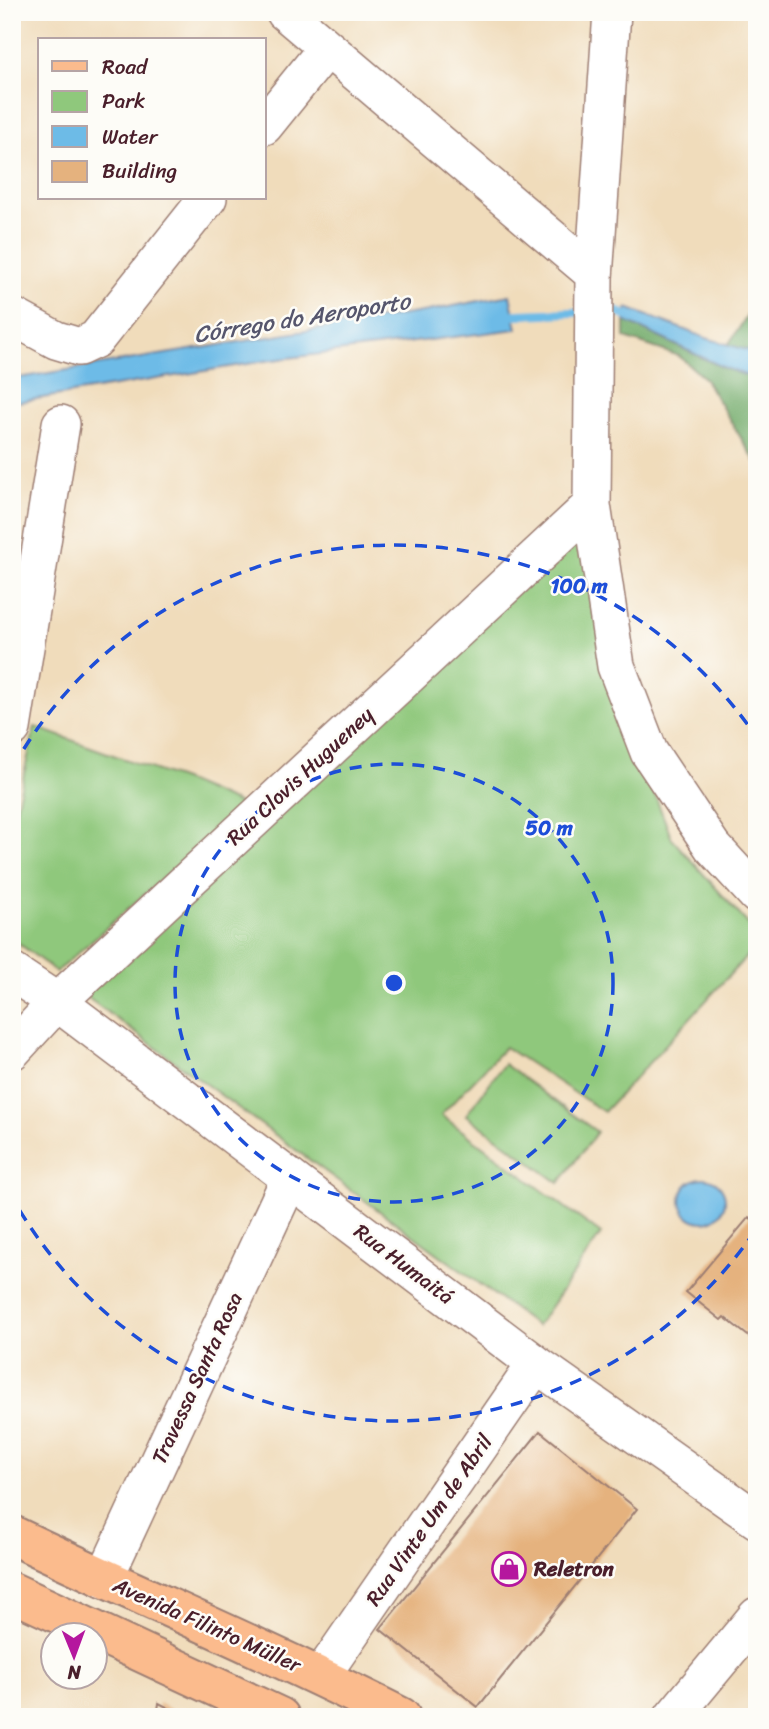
<svg xmlns="http://www.w3.org/2000/svg" width="769" height="1729" viewBox="0 0 769 1729" font-family="Sriracha,sans-serif">
  <rect width="100%" height="100%" fill="#fdfcf7"/>
  <filter id="ink" filterUnits="userSpaceOnUse"><feTurbulence type="fractalNoise" baseFrequency=".0143" numOctaves="2"/><feDisplacementMap in="SourceGraphic" scale="14" xChannelSelector="R" yChannelSelector="G"/><feConvolveMatrix kernelMatrix="1 2 1 2 8 2 1 2 1" color-interpolation-filters="sRGB"/></filter>
  <filter id="wash" filterUnits="userSpaceOnUse"><feTurbulence type="fractalNoise" baseFrequency=".00686" numOctaves="4" result="noise"/><feDisplacementMap in="SourceGraphic" scale="28" xChannelSelector="R" yChannelSelector="G"/><feGaussianBlur stdDeviation="1.57" result="paint"/><feColorMatrix in="noise" values="0 0 0 0 0 0 0 0 0 0 0 0 0 0 0 0 0 1.4 0 .05"/><feComposite in="paint" operator="in"/></filter>
  <g filter="url(#wash)">
    <rect width="100%" height="100%" fill="#f0dcbb"/>
    <path fill="#8fc87c" stroke="#6c7454" stroke-width="2" d="M 583,528 L 631,734 L 672,839 L 757,934 L 757,945 L 604,1112 L 505,1047 L 441,1115 L 601,1234 L 537,1326 L 81,993 Z
      M 35,727 L 183,780 L 245,806 L 56,972 L 12,938 L 12,825 Z
      M 504,1064 L 597,1132 L 559,1183 L 466,1115 Z"/>
    <path fill="#73ac6c" stroke="#5e664c" stroke-width="2" d="M 757,301 L 757,353 L 728,345 Z
      M 625,321 L 724,368 L 757,379 L 757,464 L 704,378 L 679,356 L 625,338 Z"/>
    <path fill="#6dbbe7" stroke="#5c6d89" stroke-width="2" d="M 510,295 L 517,329 L 265,361 L 12,403 L 12,379 L 428,311 Z
      M 627,308 L 706,338 L 757,353 L 757,379 L 725,368 L 625,321 Z
      M681 1200a22 22 0 1 1 44 0a22 22 0 1 1-44 0Z"/>
    <g fill="none" stroke-linecap="round" stroke-linejoin="round">
      <path stroke="#6dbbe7" stroke-width="9" d="M 603,312 L 615,311 L 636,320
        M 505,315 L 585,312"/>
    </g>
    <g id="blocks">
      <path fill="#e5b27e" d="M 749,1217 L 757,1223 L 757,1343 L 724,1317 L 721,1320 L 686,1292 Z
        M 540,1431 L 637,1509 L 478,1707 L 380,1629 Z
        M 159,1703 L 186,1717 L 157,1717 Z"/>
    </g>
  </g>
  <g filter="url(#ink)">
    <use href="#blocks" fill-opacity="0" stroke="#9d7e73" stroke-width="2"/>
    <g fill="none" stroke-linecap="round" stroke-linejoin="round">
      <g stroke="#9d7e73" stroke-width="40">
        <path id="minor" d="M 285,12 L 594,274
          M 612,12 L 594,278 L 592,505 L 616,666 L 649,752 L 712,846 L 757,895
          M 264,126 L 327,48
          M 12,316 L 56,340 L 79,347 L 96,339 L 208,198
          M 12,728 L 61,424
          M 12,972 L 57,1002 L 536,1364 L 757,1520
          M 12,1051 L 57,1002 L 592,505
          M 104,1579 L 290,1178
          M 321,1676 L 536,1364
          M 673,1717 L 757,1616"/>
      </g>
      <g stroke="#9d7e73" stroke-width="42">
        <path id="major" d="M 12,1535 C 141,1597 274,1652 401,1717
          M 12,1592 L 280,1717"/>
      </g>
      <use href="#minor" stroke="#fff" stroke-width="37"/>
      <use href="#major" stroke="#fbbb8d" stroke-width="38"/>
    </g>
  </g>
  <g fill="none" stroke="#1d4ed8" stroke-width="3.5" stroke-dasharray="12 9">
    <circle cx="394" cy="983" r="219"/>
    <path d="M755 1231A438 438 0 0 1 13 1199M13 767A438 438 0 0 1 755 735"/>
  </g>
  <defs>
    <g id="shop-ring" transform="scale(1.75)"><circle r="9.5" fill="#fdfcf7" stroke="#b5179e" stroke-width="1.5"/><path d="M-5-2.5h2.3a2.7 3.5 0 0 1 5.4 0H5L5.5 6h-11ZM-1.5-2.5h3a1.5 2.3 0 0 0-3 0Z" fill="#b5179e"/></g>
  </defs>
  <g fill-rule="evenodd">
    <use href="#shop-ring" x="509" y="1569"/>
  </g>
  <g text-anchor="middle" dominant-baseline="central" stroke-width="5" stroke-linejoin="round" paint-order="stroke">
    <g font-size="21" fill="#4a1f2b" stroke="#fdfcf7">
      <text transform="translate(300 776) rotate(-43)">Rua Clovis Hugueney</text>
      <text transform="translate(404 1264) rotate(37)">Rua Humaitá</text>
      <text transform="translate(197 1378) rotate(-65)">Travessa Santa Rosa</text>
      <text transform="translate(429 1520) rotate(-55)">Rua Vinte Um de Abril</text>
      <text transform="translate(207 1625) rotate(24)">Avenida Filinto Müller</text>
    </g>
    <g font-size="21" font-weight="bold" fill="#4a1f2b" stroke="#fdfcf7" text-anchor="start">
      <text x="534" y="1569">Reletron</text>
    </g>
    <g font-size="23" font-style="italic" fill="#56566d" stroke="#fdfcf7">
      <text transform="translate(302 318) rotate(-9)">Córrego do Aeroporto</text>
    </g>
  </g>
  <circle cx="394" cy="983" r="10" fill="#1d4ed8" stroke="#fdfcf7" stroke-width="3.5"/>
  <g font-size="21" text-anchor="middle" font-weight="bold" fill="#1d4ed8" stroke="#fdfcf7" stroke-width="5" stroke-linejoin="round" paint-order="stroke">
    <text x="579" y="593">100 m</text>
    <text x="549" y="835">50 m</text>
  </g>
  <rect width="769" height="1729" fill="none" stroke="#fdfcf7" stroke-width="42"/>
  <rect x="38" y="38" width="228" height="161" fill="#fdfcf7" stroke="#b5a4a5" stroke-width="2"/>
  <rect x="52" y="61" width="35" height="10" fill="#fbbb8d" stroke="#b5a4a5" stroke-width="2"/>
  <text x="102" y="74" font-size="21" fill="#4a1f2b">Road</text>
  <rect x="52" y="91" width="35" height="21" fill="#8fc87c" stroke="#b5a4a5" stroke-width="2"/>
  <text x="102" y="108" font-size="21" fill="#4a1f2b">Park</text>
  <rect x="52" y="126" width="35" height="21" fill="#6dbbe7" stroke="#b5a4a5" stroke-width="2"/>
  <text x="102" y="144" font-size="21" fill="#4a1f2b">Water</text>
  <rect x="52" y="161" width="35" height="21" fill="#e5b27e" stroke="#b5a4a5" stroke-width="2"/>
  <text x="102" y="178" font-size="21" fill="#4a1f2b">Building</text>
  <g transform="translate(74 1656) rotate(179)"><circle r="33" fill="#fdfcf7" stroke="#b5a4a5" stroke-width="2"/>
  <path d="M0-5L12 26L0 18L-12 26Z" fill="#b5179e"/>
  <text y="-10" font-size="19" font-weight="bold" text-anchor="middle" fill="#4a1f2b">N</text>
  </g>
</svg>
